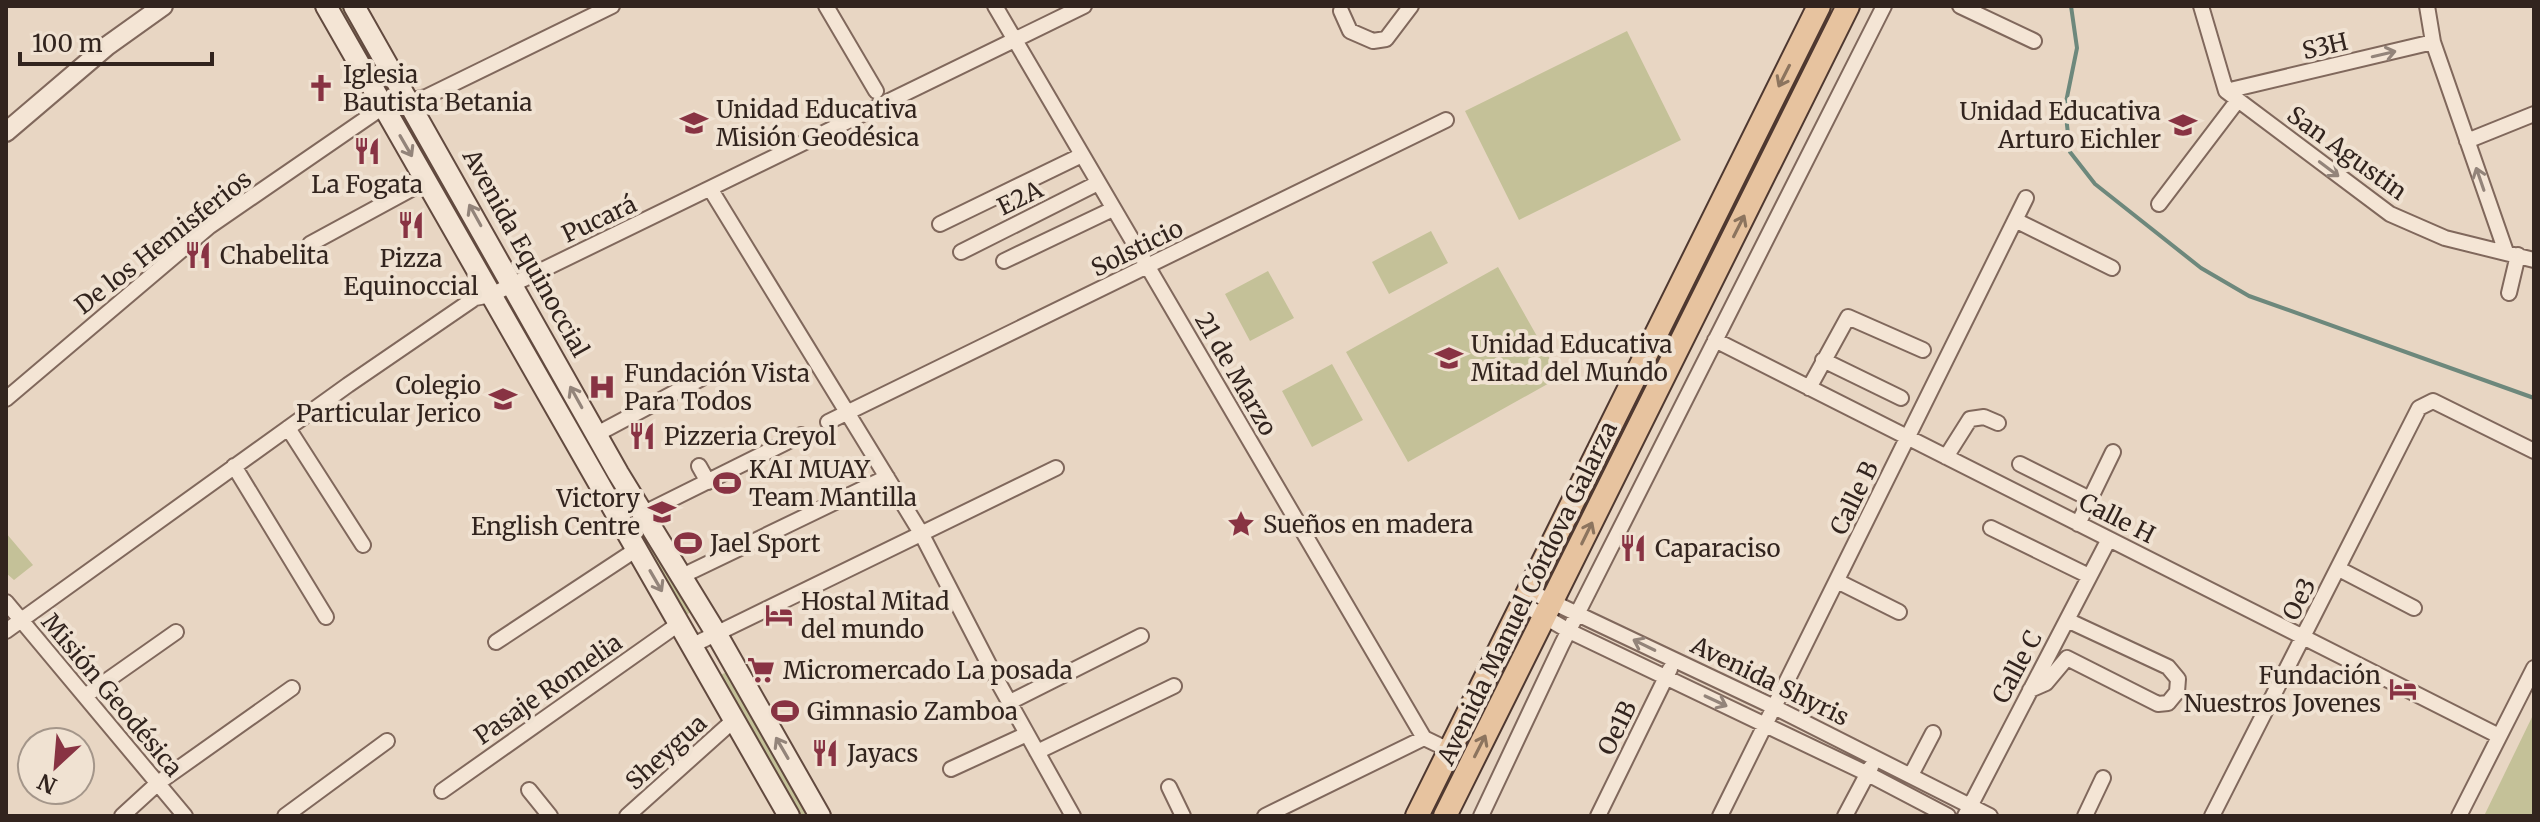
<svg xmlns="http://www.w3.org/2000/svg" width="2540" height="822" viewBox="0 0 2540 822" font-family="Merriweather,serif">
  <rect width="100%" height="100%" fill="#e8d6c3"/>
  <path fill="#c4c198" d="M 334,6 L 345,6 L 381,69 L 373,74 Z
    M 1827,6 L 1838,6 L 1699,286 L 1688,281 Z
    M 1627,31 L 1681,140 L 1519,220 L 1465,111 Z
    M 420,136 L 485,251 L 476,256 L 412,141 Z
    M 1431,231 L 1448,263 L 1389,294 L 1372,262 Z
    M 1498,267 L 1560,377 L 1408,462 L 1346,352 Z
    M 1268,271 L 1294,318 L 1250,341 L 1225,294 Z
    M 1683,291 L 1695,296 L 1545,596 L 1543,590 L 1552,562 Z
    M 523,315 L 693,611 L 684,616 L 515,320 Z
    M 1332,364 L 1363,420 L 1312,447 L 1282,391 Z
    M 6,533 L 33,565 L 14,580 L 6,573 Z
    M 1527,612 L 1535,615 L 1438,816 L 1425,816 Z
    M 727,672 L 810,816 L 799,816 L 718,676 Z
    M 2534,713 L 2534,816 L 2484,816 Z"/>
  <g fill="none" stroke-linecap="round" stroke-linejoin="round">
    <path stroke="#6d887c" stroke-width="4" d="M 2071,6 L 2077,48 L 2065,107 L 2070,152 L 2095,184 L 2201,268 L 2249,296 L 2534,398"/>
    <g stroke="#80685c" stroke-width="18">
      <path id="minor" d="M 826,6 L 876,91
        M 995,6 L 1424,738 L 1451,751
        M 1960,6 L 2034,41
        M 2201,6 L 2226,91 L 2390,214 L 2445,238 L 2534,260
        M 2427,6 L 2433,42 L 2506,252
        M 1341,11 L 1350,31 L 1373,41 L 1386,39 L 1411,6
        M 2226,91 L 2433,42
        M 2467,141 L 2534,114
        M 711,190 L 921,533 L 998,682 L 1073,816
        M 2159,204 L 2238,100
        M 2015,220 L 2112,268
        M 940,224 L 1082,155
        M 310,244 L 426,181
        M 961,252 L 1098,183
        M 1004,261 L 1113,209
        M 2509,293 L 2518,255
        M 1715,340 L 2499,736
        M 1823,360 L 1901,398
        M 1809,388 L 1848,317 L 1923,350
        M 6,399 L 210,226 L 383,107 L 426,97 L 612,6
        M 828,422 L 1446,120
        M 288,428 L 363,545
        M 597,434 L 702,378
        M 1946,457 L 1970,419 L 1984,417 L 1998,423
        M 2020,464 L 2090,499
        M 234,466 L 326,617
        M 699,466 L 708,482
        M 644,513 L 801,435
        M 2078,524 L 2113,452
        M 1991,528 L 2089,576
        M 2339,569 L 2414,608
        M 682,576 L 887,477
        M 1837,581 L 1899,612
        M 1529,591 L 1774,707 L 1990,816
        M 6,602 L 185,816
        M 1523,604 L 1569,631 L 1868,774 L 1948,816
        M 6,631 L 348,385 L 475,298 L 491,295 L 1084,6
        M 496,642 L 637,549
        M 693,645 L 1056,468
        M 2030,690 L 2046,683 L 2067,658 L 2158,704 L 2168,703 L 2177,692 L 2178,679 L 2168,667 L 2067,620
        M 85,696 L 176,632
        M 1010,702 L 1141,636
        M 1037,752 L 1174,686
        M 951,769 L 1027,734
        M 1911,775 L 1933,733
        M 1169,787 L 1183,816
        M 529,790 L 550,816
        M 442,791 L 680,623
        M 122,816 L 158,783 L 292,688
        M 285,816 L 387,741
        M 627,816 L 734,720
        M 1265,816 L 1424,738
        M 1481,816 L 1562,644 L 1884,6
        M 1598,816 L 1670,669
        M 1720,816 L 2026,198
        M 1845,816 L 1871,767
        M 1965,816 L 2109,539
        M 2085,816 L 2103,778
        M 2212,816 L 2419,408 L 2433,401 L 2534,451
        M 2459,816 L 2534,668"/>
    </g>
    <g stroke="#80685c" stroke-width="22">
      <path id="tertiary" d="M 6,132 L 107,46 L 163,6"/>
    </g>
    <g stroke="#624a3f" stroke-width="24">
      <path id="secondary" d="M 326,6 L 789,816
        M 354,6 L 618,473 L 716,633 L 820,816"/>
    </g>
    <g stroke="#4e3830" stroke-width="26">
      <path id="primary" d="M 1417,816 L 1819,6
        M 1445,816 L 1848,6"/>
    </g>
    <use href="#minor" stroke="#f4e5d5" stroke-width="14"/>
    <use href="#tertiary" stroke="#f4e5d5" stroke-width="18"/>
    <use href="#secondary" stroke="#f4e5d5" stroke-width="20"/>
    <use href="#primary" stroke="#e7c39f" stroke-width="22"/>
  </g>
  <defs><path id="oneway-shaft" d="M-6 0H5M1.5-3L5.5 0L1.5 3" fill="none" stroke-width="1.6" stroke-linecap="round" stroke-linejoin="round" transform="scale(2)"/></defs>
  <g stroke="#93847a">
    <use href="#oneway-shaft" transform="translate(2384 54) rotate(-13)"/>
    <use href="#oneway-shaft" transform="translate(406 146) rotate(60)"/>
    <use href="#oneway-shaft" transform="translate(2329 169) rotate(37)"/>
    <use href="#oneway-shaft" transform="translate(2480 179) rotate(-109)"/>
    <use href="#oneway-shaft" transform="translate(475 215) rotate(-119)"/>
    <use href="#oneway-shaft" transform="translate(576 397) rotate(-119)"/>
    <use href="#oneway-shaft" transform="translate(656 581) rotate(60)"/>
    <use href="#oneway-shaft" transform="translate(1644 645) rotate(-154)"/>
    <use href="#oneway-shaft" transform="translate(1716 701) rotate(25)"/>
    <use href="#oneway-shaft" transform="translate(782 748) rotate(-120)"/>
  </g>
  <g stroke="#8c745e">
    <use href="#oneway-shaft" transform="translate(1784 76) rotate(117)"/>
    <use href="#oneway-shaft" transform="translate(1739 226) rotate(-63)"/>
    <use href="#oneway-shaft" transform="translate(1587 533) rotate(-64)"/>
    <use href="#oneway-shaft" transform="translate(1480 746) rotate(-63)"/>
  </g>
  <defs>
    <g id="church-bare" transform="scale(2.16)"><path d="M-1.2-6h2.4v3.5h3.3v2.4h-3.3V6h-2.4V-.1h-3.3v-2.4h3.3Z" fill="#883343" stroke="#f0e2d2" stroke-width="2.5" paint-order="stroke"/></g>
    <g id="school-bare" transform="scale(2.16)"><path d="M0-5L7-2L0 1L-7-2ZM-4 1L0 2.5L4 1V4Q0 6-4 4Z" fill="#883343" stroke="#f0e2d2" stroke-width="2.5" paint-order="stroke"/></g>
    <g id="restaurant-bare" transform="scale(2.16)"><path d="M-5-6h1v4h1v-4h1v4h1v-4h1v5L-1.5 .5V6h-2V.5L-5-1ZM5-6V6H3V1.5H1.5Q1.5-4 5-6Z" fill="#883343" stroke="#f0e2d2" stroke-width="2.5" paint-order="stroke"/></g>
    <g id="university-bare" transform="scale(2.16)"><path d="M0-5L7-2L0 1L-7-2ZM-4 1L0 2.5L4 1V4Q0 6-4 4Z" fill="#883343" stroke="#f0e2d2" stroke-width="2.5" paint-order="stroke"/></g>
    <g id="hospital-bare" transform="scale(2.16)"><path d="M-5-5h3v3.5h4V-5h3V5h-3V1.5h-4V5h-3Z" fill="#883343" stroke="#f0e2d2" stroke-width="2.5" paint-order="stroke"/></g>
    <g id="stadium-bare" transform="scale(2.16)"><path d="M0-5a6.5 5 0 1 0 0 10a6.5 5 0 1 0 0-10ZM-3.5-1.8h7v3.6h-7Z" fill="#883343" stroke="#f0e2d2" stroke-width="2.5" paint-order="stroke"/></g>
    <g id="sight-bare" transform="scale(2.16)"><path d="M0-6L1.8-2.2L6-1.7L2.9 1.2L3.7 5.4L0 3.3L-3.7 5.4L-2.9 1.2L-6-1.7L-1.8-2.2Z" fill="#883343" stroke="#f0e2d2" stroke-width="2.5" paint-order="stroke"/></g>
    <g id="hotel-bare" transform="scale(2.16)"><path d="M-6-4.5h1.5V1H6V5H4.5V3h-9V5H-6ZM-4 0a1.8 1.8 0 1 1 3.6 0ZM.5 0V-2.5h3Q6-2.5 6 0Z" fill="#883343" stroke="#f0e2d2" stroke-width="2.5" paint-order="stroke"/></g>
    <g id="supermarket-bare" transform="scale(2.16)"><path d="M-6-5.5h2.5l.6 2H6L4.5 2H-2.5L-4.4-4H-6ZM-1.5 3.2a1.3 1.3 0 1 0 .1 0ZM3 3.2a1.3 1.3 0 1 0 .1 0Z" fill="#883343" stroke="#f0e2d2" stroke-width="2.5" paint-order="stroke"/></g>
  </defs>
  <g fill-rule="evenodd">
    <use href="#church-bare" x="321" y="88"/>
    <use href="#school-bare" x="694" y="123"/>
    <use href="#school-bare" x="2183" y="125"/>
    <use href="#restaurant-bare" x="367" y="151"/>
    <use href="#restaurant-bare" x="411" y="225"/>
    <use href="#restaurant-bare" x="198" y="255"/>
    <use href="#university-bare" x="1449" y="358"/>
    <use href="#hospital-bare" x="602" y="387"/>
    <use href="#school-bare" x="503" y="399"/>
    <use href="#restaurant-bare" x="642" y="436"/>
    <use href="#stadium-bare" x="727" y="483"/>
    <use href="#school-bare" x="662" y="512"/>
    <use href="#sight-bare" x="1241" y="524"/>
    <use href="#stadium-bare" x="688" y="543"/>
    <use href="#restaurant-bare" x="1633" y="548"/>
    <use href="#hotel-bare" x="779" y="615"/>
    <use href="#supermarket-bare" x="761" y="670"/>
    <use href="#hotel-bare" x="2403" y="689"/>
    <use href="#stadium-bare" x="785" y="711"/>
    <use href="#restaurant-bare" x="825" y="753"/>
  </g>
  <g text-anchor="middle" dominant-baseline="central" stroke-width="8" stroke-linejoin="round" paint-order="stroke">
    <g font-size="24" fill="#32241e" stroke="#f0e2d2">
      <text transform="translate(2325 46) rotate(-13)">S3H</text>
      <text transform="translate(2347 153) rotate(36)">San Agustin</text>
      <text transform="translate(1020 198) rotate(-26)">E2A</text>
      <text transform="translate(599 219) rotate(-25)">Pucará</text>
      <text transform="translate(163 242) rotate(-38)">De los Hemisferios</text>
      <text transform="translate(1137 248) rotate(-26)">Solsticio</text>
      <text transform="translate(526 253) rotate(61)">Avenida Equinoccial</text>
      <text transform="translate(1236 374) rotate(60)">21 de Marzo</text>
      <text transform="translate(1854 498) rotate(-64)">Calle B</text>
      <text transform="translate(2117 518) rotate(27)">Calle H</text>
      <text transform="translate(1527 593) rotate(-64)">Avenida Manuel Córdova Galarza</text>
      <text transform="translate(2299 599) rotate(-63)">Oe3</text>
      <text transform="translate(2017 667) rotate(-62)">Calle C</text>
      <text transform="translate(1770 681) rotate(26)">Avenida Shyris</text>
      <text transform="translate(548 689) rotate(-35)">Pasaje Romelia</text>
      <text transform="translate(112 695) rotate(50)">Misión Geodésica</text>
      <text transform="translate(1617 728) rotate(-64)">Oe1B</text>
      <text transform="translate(666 752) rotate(-42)">Sheygua</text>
    </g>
    <g font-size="24" fill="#32241e" stroke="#f0e2d2" text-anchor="start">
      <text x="343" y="74">Iglesia<tspan x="343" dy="28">Bautista Betania</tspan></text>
      <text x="716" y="109">Unidad Educativa<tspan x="716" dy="28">Misión Geodésica</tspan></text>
      <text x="2161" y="111" text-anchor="end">Unidad Educativa<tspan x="2161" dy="28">Arturo Eichler</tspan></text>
      <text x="367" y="184" text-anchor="middle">La Fogata</text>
      <text x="220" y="255">Chabelita</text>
      <text x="411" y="258" text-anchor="middle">Pizza<tspan x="411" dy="28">Equinoccial</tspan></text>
      <text x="1471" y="344">Unidad Educativa<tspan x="1471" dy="28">Mitad del Mundo</tspan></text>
      <text x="624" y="373">Fundación Vista<tspan x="624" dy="28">Para Todos</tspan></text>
      <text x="481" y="385" text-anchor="end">Colegio<tspan x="481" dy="28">Particular Jerico</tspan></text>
      <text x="664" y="436">Pizzeria Creyol</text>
      <text x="749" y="469">KAI MUAY<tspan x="749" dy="28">Team Mantilla</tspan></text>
      <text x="640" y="498" text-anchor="end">Victory<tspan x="640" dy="28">English Centre</tspan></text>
      <text x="1263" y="524">Sueños en madera</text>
      <text x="710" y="543">Jael Sport</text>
      <text x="1655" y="548">Caparaciso</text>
      <text x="801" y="601">Hostal Mitad<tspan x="801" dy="28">del mundo</tspan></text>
      <text x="783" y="670">Micromercado La posada</text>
      <text x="2381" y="675" text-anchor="end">Fundación<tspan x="2381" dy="28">Nuestros Jovenes</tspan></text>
      <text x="807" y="711">Gimnasio Zamboa</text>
      <text x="847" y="753">Jayacs</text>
    </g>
  </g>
  <rect width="2540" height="822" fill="none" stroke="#32241e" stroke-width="16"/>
  <g transform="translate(56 766) rotate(206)"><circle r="38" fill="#f0e2d2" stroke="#a4968a" stroke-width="2"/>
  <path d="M0-6L14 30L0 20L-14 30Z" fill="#883343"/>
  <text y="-12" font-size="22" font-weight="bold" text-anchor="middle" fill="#32241e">N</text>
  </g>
  <path d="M20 52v12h192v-12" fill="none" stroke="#32241e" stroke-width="4"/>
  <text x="32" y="52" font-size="24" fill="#32241e" stroke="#f0e2d2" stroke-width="6" paint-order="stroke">100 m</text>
</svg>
